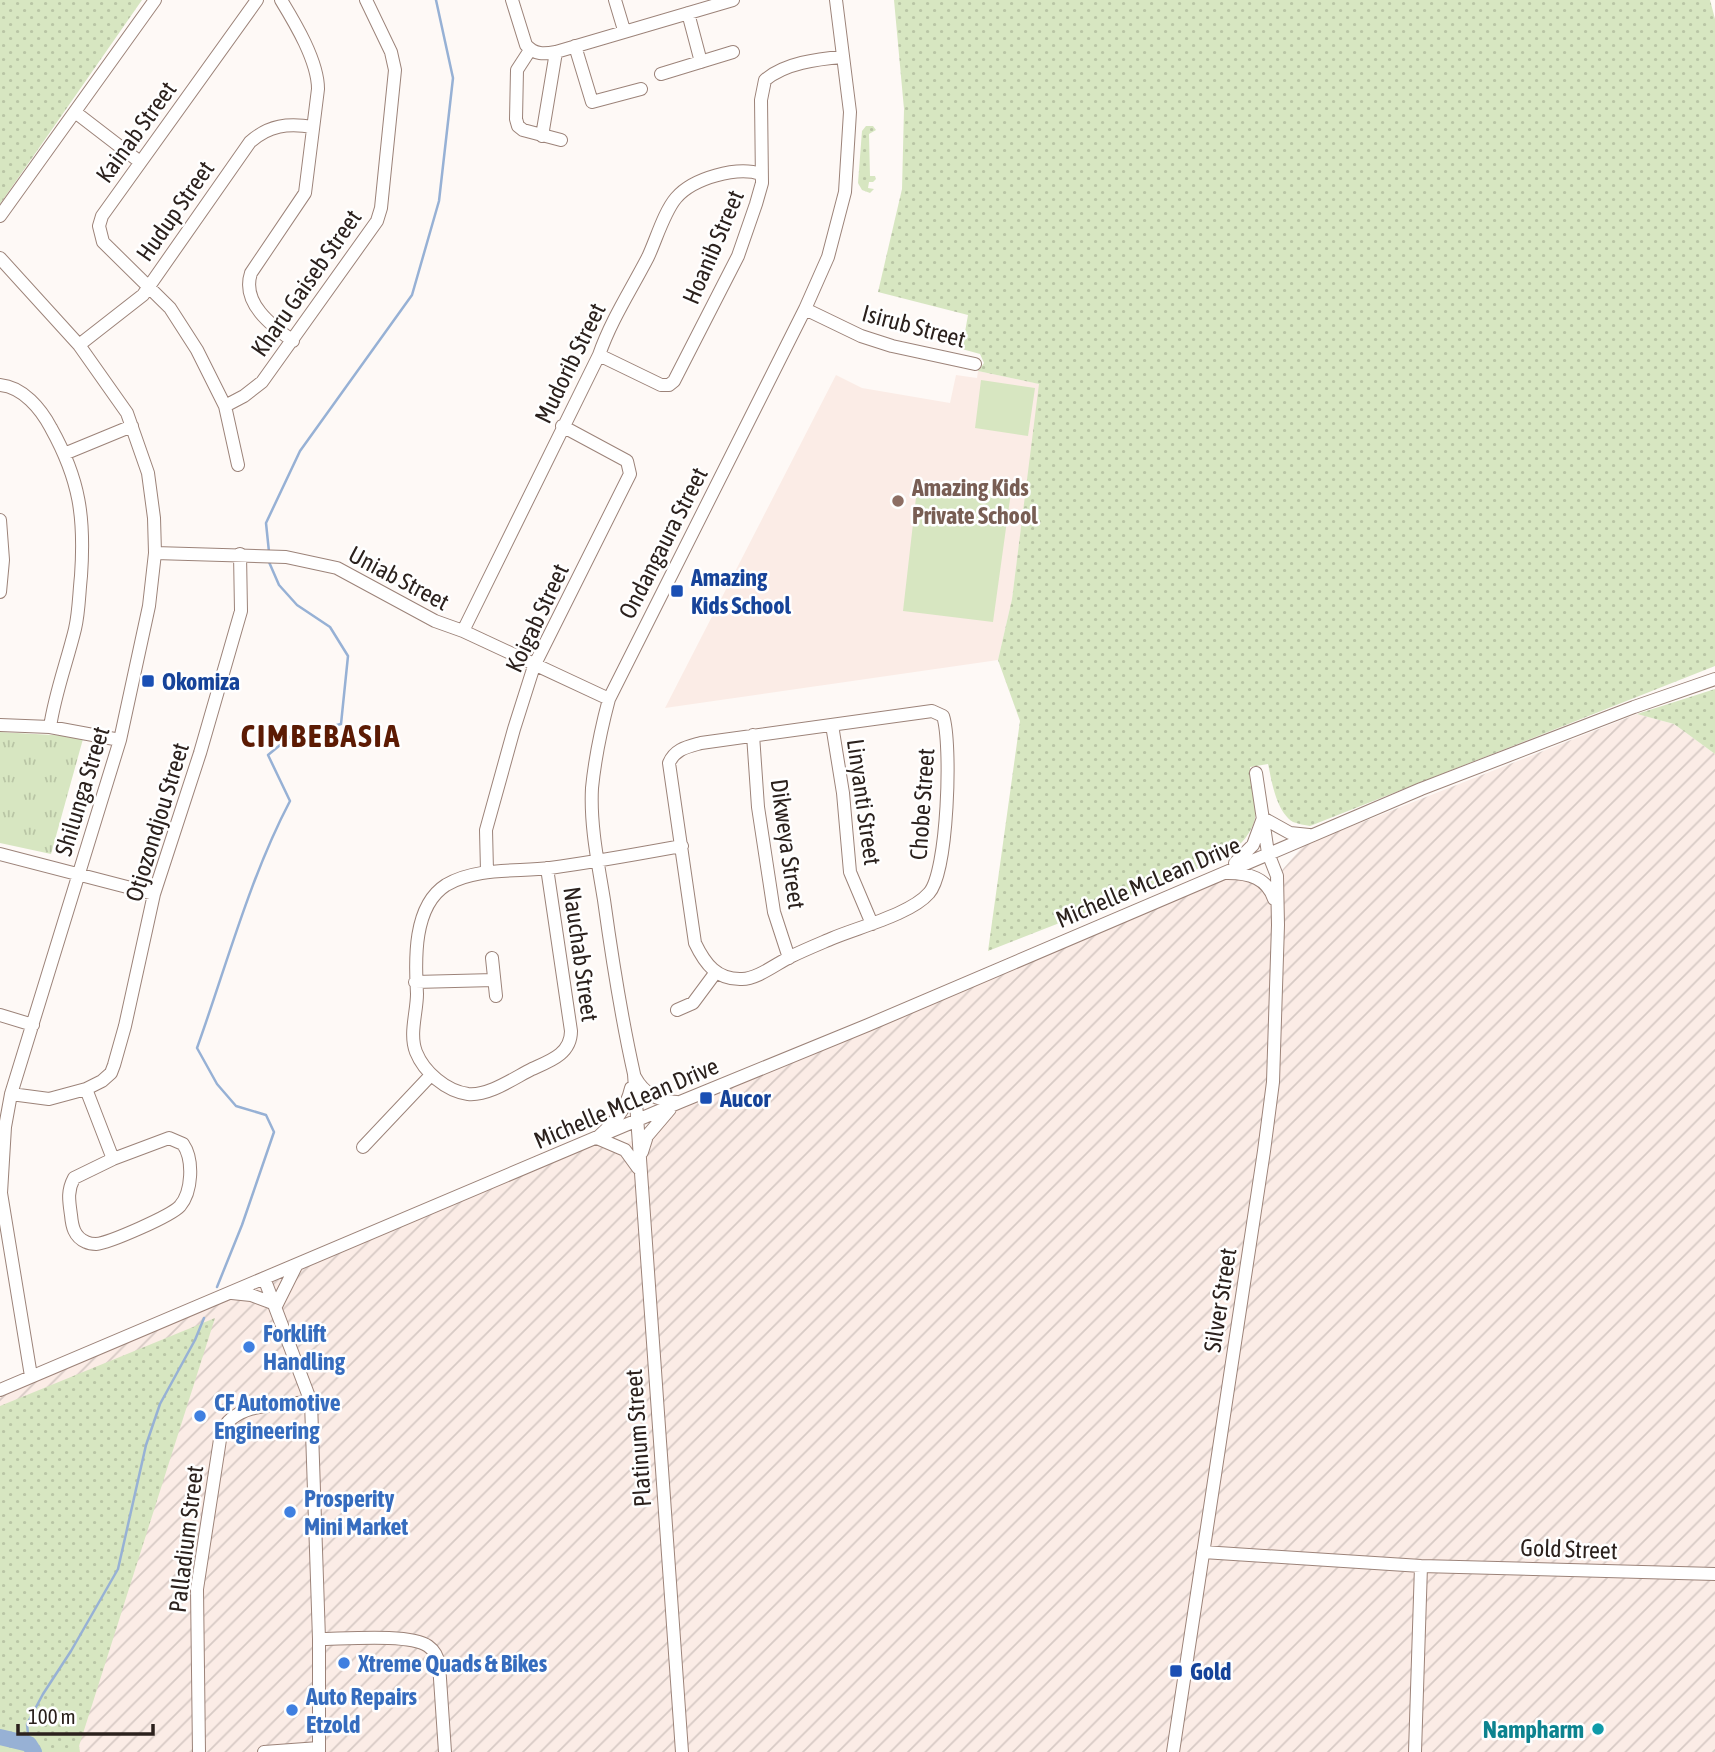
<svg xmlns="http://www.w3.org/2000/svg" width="1715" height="1752" viewBox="0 0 1715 1752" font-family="'Asap Condensed',sans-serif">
  <defs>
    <pattern id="industrial-furrows" width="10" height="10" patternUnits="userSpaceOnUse" patternTransform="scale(1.75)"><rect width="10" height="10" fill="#fbece6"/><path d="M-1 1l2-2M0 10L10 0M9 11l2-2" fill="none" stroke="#d7cac5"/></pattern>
    <pattern id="grass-dots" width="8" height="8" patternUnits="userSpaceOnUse" patternTransform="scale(1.75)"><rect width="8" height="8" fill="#d7e6c1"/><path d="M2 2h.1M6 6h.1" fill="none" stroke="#b9c5a5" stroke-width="1.8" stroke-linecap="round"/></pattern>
    <pattern id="park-tufts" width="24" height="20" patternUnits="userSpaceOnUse" patternTransform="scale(1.75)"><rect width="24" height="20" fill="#d7e6c1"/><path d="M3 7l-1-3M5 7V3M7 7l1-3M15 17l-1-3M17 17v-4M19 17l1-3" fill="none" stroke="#b9c5a5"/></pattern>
  </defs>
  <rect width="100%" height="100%" fill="#fef9f6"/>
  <path fill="#fbece6" d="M 978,371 L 1040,384 L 1012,599 L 998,660 L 665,708 L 836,375 L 862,388 L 950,403 L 956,375 L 977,378 Z"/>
  <path fill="url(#industrial-furrows)" d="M 1637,714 L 1674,724 L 1715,754 L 1715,1752 L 0,1752 L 0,1389 L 597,1138 L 621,1146 L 650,1132 L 680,1102 L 1224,872 L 1271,889 L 1277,876 L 1304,845 Z"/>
  <path fill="url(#grass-dots)" d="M 0,0 L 142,0 L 0,204 Z
    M 894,0 L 1710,0 L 1715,19 L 1715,666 L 1310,826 C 1305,825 1298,824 1293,822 C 1276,811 1272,782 1268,764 L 1250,767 C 1251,781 1257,797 1256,811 C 1255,832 1239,847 1223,859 L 988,951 L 1020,721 L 998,660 L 1012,599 L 1039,384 L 978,371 L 984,363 L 980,354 L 962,349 L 968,315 L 878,292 L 902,189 L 904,109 Z
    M 866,126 L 873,126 L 876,130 L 869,134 L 870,176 L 875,176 L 876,179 L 873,182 L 869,182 L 868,188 L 874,189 L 870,193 L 862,190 L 858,183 L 862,131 Z
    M 1715,689 L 1715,754 L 1674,724 L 1637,714 Z
    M 215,1318 L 79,1746 L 80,1752 L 0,1752 L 0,1406 Z"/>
  <path fill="url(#park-tufts)" d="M 0,732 L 70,736 L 83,739 L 51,854 L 0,843 Z"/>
  <path fill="#d7e6c1" d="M 981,380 L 1035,388 L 1028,436 L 975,428 Z
    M 918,480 L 1011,492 L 993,622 L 903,611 Z"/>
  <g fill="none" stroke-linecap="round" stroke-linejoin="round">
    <path stroke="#97b1d5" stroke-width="2.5" d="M 269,552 L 266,523 L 300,451 L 412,295 L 439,201 L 453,78 L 436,0
      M 217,1287 L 242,1225 L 274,1132 L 266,1115 L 236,1106 L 217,1084 L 197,1048 C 226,967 250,877 290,801 L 268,755 L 291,736 L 341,724 L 348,656 L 330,627 L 297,605 L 279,585 L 269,562
      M 29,1744 L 27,1724 L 43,1694 L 71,1651 L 118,1569 L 146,1445 L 160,1404 L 195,1340 L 204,1318"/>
    <path stroke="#97b1d5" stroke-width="16" d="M 0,1737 L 29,1744 L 34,1752"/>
    <g stroke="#9c8379" stroke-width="14">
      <path id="minor" d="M 281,0 C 295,23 318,61 318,89 L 305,193 L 251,273 C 241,303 272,326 293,341
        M 512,0 L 526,45 C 535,55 544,54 556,52 L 733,0
        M 615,0 L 624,30
        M 688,13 L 701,62
        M 575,46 L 592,102 L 641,89
        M 530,50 L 517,70 L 516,119 L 518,126 L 523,130 L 561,140
        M 661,74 L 733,52
        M 75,112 L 140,162
        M 542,136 L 556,52
        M 0,216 L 155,0
        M 0,258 L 79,345 L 127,413 L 148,473 L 154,518 L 155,553 L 149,606 L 120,740 L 11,1094 L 5,1127 L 1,1193 L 31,1376
        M 805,309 L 861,336 L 892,346 L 975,364
        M 79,345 L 143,295 L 250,142 C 269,125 288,123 313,127
        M 599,355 L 661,385 L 669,385 L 674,381 L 738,256 L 756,204 L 762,183 L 761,100 L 765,80 C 785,63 817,59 843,57
        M 0,385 C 23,387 41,409 51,428 C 80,480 85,518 81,576 C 79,594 79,612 75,629 C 67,662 55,693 50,727
        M 225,406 L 244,396 L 262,382 L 377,221 L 381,208 L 395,70 L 391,52 L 366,0
        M 64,454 L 132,426
        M 238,465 L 225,406 L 197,350 L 170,308 L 103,242 L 99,226 L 102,216 L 257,0
        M 0,520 L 3,560 L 0,592
        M 155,553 L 286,557 L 337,568 L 435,621 L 463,631 L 609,699
        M 463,631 L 599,355 C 611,320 631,290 648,257 C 656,240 664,212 676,198 C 693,178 737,166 761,174
        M 932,711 L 943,716 C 952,743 948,872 929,893 C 911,914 859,927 833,938 C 819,944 804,950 790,957 C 776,964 757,979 742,979 C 717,980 705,964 695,943 L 669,763 C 675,749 687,747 701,743 Z
        M 0,725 L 50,727 L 120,740
        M 832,725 L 843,793 L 850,872 L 872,924
        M 753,735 L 758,807 L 774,912 L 789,958
        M 0,854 L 154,894
        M 1235,863 L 1253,845 L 1263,818 L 1290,833 L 1309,835
        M 547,868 L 571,1031 C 571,1054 550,1061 532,1069 C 514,1078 489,1096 468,1094 C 446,1091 424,1072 416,1052 C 409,1034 417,1012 417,994 C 415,960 413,906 446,885 C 476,867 517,872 550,868 C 595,862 638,854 682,846
        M 487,871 L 486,830 L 514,729 L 534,666 L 630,474 L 627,461 L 562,426
        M 1228,873 C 1249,873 1267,878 1274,899
        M 492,958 L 496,996
        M 415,982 L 494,980
        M 677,1010 L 693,1003 L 716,972
        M 0,1015 L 33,1025
        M 635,1077 C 644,1094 658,1101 677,1102
        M 631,1088 C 626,1110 614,1123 597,1138 L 625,1150 L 638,1168
        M 86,1089 L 113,1159
        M 11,1094 L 49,1099 L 86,1089 L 102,1081 L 111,1073 L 114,1065 L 125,1026 L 154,894 L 200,753 L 241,611 L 240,554
        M 169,1138 L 183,1144 C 194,1160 192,1192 180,1206 C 171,1216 109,1243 96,1244 C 93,1244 88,1243 86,1242 C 74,1237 72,1226 71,1215 C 69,1201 67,1191 74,1178 L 113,1159 Z
        M 363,1147 L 431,1075
        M 642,1152 L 647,1136 L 670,1109
        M 264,1278 L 311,1402 L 319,1639 L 319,1752
        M 232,1293 L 251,1295 L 275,1304
        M 276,1306 L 296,1266
        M 0,1390 L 680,1102 L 868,1025 L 1421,789 L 1634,707 L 1715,679
        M 1203,1552 L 1421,1566 L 1715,1574
        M 319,1639 C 343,1639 410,1633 428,1646 C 435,1651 437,1656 439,1664 L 445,1752
        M 199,1752 L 197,1589 L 221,1433 C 234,1401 282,1405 311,1402
        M 264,1752 L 319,1748
        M 682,1752 L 634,1074 C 621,1016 612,958 604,900 C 598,863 590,825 592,788 C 595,758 601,729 609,699 L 805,309 L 828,257 L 845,192 L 850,112 L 836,0
        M 1173,1752 L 1264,1151 L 1273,1082 L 1278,925 L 1277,876 L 1268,853 L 1256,773
        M 1415,1752 L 1421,1566"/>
    </g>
    <use href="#minor" stroke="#fff" stroke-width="12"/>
  </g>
  <circle fill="#8d6e63" stroke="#fff" stroke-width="2.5" cx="898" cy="501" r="7"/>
  <g fill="#1a4fb4" stroke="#fff" stroke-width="2.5">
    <rect x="670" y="584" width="14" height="14" rx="3.5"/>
    <rect x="141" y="674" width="14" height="14" rx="3.5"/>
    <rect x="699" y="1091" width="14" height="14" rx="3.5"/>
    <rect x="1169" y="1664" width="14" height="14" rx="3.5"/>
  </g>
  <g fill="#3f7fe0" stroke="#fff" stroke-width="2.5">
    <circle cx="249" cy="1347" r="7"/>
    <circle cx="200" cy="1416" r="7"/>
    <circle cx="290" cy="1512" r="7"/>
    <circle cx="344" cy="1663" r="7"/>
    <circle cx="292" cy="1710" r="7"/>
  </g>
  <circle fill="#0f9aa8" stroke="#fff" stroke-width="2.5" cx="1598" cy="1729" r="7"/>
  <g text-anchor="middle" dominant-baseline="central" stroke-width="5" stroke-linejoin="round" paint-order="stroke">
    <g font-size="24" fill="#2b211d" stroke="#fff">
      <text transform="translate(136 132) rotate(-54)">Kainab Street</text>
      <text transform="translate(175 211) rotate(-55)">Hudup Street</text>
      <text transform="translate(713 247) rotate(-67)">Hoanib Street</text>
      <text transform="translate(306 283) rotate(-55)">Kharu Gaiseb Street</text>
      <text transform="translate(914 326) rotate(15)">Isirub Street</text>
      <text transform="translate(570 363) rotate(-64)">Mudorib Street</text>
      <text transform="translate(663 543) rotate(-63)">Ondangaura Street</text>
      <text transform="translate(399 578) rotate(28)">Uniab Street</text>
      <text transform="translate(537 618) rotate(-65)">Koigab Street</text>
      <text transform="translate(82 791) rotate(-73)">Shilunga Street</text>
      <text transform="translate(864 802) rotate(82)">Linyanti Street</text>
      <text transform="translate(922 804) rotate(-86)">Chobe Street</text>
      <text transform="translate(157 822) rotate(-73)">Otjozondjou Street</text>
      <text transform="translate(788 844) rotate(82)">Dikweya Street</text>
      <text transform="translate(1148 882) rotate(-23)">Michelle McLean Drive</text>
      <text transform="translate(581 954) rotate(82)">Nauchab Street</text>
      <text transform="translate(626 1103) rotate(-23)">Michelle McLean Drive</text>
      <text transform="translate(1220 1300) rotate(-81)">Silver Street</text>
      <text transform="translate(638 1438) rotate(-94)">Platinum Street</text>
      <text transform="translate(186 1539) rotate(-83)">Palladium Street</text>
      <text transform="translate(1569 1549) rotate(2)">Gold Street</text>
    </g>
    <g font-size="24" font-weight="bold" fill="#785e54" stroke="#fff" text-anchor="start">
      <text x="912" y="487">Amazing Kids<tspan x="912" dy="28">Private School</tspan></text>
    </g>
    <g font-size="24" font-weight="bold" fill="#164399" stroke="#fff" text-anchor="start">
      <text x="691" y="577">Amazing<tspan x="691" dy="28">Kids School</tspan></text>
      <text x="162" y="681">Okomiza</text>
      <text x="720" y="1098">Aucor</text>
      <text x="1190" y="1671">Gold</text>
    </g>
    <g font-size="24" font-weight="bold" fill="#366cbe" stroke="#fff" text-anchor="start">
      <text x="263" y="1333">Forklift<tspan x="263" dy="28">Handling</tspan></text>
      <text x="214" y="1402">CF Automotive<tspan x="214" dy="28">Engineering</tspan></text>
      <text x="304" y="1498">Prosperity<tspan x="304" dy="28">Mini Market</tspan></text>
      <text x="358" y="1663">Xtreme Quads &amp; Bikes</text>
      <text x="306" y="1696">Auto Repairs<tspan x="306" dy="28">Etzold</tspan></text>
    </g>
    <g font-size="24" font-weight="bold" fill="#0d838f" stroke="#fff" text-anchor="end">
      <text x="1584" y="1729">Nampharm</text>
    </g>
    <g font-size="32" font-weight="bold" letter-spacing="2" fill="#5c1b04" stroke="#fff">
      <text x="321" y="735">CIMBEBASIA</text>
    </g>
  </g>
  <path d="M18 1724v10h135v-10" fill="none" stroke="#2b211d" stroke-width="3.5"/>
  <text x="28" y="1724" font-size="21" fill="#2b211d" stroke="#ffffff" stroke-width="5" paint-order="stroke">100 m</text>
</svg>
